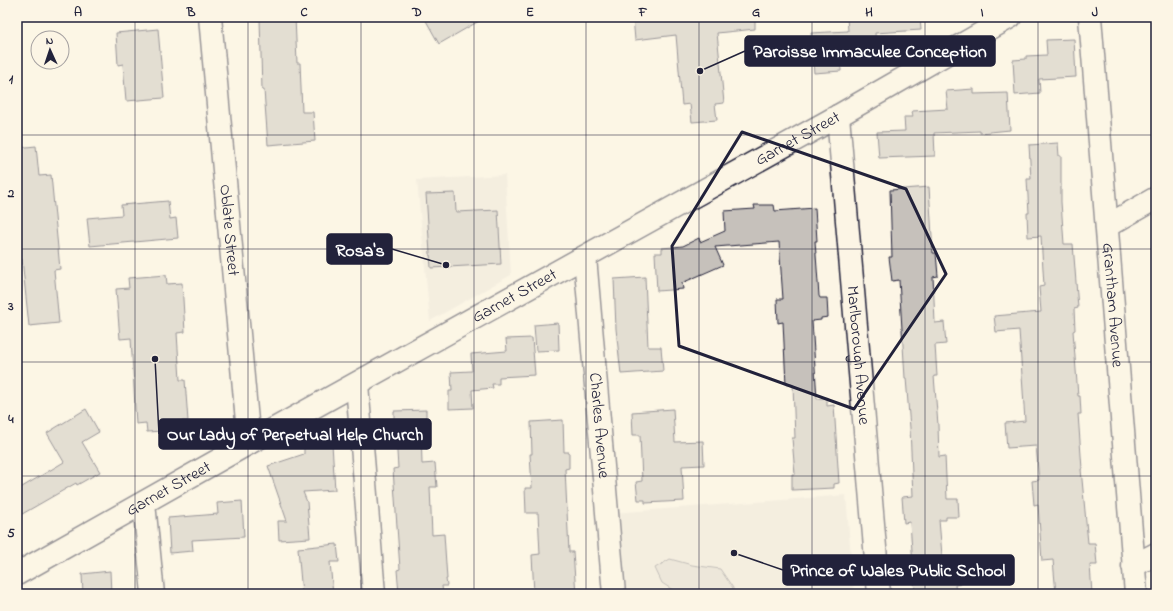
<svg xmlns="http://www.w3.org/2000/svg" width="1173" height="611" viewBox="0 0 1173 611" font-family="'Indie Flower',sans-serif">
  <rect width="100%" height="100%" fill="#fcf5e5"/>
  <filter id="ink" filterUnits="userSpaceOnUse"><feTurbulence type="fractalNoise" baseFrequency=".025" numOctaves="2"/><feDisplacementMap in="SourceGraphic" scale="8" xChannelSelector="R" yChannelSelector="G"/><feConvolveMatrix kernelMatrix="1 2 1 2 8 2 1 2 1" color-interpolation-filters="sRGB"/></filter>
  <g filter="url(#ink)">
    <path fill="#ece5d8" d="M 505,175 L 511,275 L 430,321 L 417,180 Z
      M 846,495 L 854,594 L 621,594 L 613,513 Z"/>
    <path fill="#dcd6cc" stroke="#7f7c84" d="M 670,559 L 692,565 L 720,569 L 733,588 L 733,594 L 676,594 L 676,592 L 662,583 L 655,568 Z"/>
    <path fill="#c6c1bb" stroke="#22223b" d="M 295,17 L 297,63 L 300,63 L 302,112 L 313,112 L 315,141 L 268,145 L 264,90 L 262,90 L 260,19 Z
      M 424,17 L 486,17 L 439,44 Z
      M 633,17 L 755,17 L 755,29 L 717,33 L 724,103 L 715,104 L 717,120 L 692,122 L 690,104 L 682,105 L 676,35 L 635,40 Z
      M 847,17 L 920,17 L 921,30 L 875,33 L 876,50 L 840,52 L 841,71 L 814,73 L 811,33 L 848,31 Z
      M 158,29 L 164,98 L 126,101 L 123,64 L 118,65 L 116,33 Z
      M 1074,39 L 1076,77 L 1039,79 L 1040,93 L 1015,95 L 1013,60 L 1026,59 L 1026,56 L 1047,55 L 1046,40 Z
      M 974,89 L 974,94 L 1008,93 L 1010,130 L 980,133 L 980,131 L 934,133 L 935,156 L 879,158 L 877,132 L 905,131 L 904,117 L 913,117 L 912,111 L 948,109 L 946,91 Z
      M 1058,143 L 1059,156 L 1061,156 L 1061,202 L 1064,244 L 1073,244 L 1078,308 L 1074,309 L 1075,330 L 1073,331 L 1078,396 L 1080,396 L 1081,414 L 1078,414 L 1082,469 L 1081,469 L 1088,543 L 1095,543 L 1097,565 L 1090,565 L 1092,594 L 1056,594 L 1053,560 L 1042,561 L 1038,504 L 1034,505 L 1032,481 L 1039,480 L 1036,446 L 1007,448 L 1005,423 L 1025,421 L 1019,330 L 996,332 L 994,316 L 1041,312 L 1039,287 L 1044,286 L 1041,236 L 1028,237 L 1027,213 L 1029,213 L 1027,179 L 1031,179 L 1029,145 Z
      M 36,146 L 39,176 L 51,175 L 60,269 L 54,270 L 59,323 L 29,326 L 22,259 L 17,260 L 17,148 Z
      M 929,187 L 933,253 L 936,253 L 938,276 L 933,277 L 935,323 L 944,322 L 946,344 L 935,345 L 937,376 L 934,376 L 938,425 L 939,457 L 945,456 L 947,499 L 958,499 L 959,517 L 946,517 L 946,520 L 939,520 L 943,567 L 960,566 L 961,584 L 955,585 L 956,594 L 915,594 L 910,522 L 904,523 L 902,497 L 913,496 L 910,428 L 906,378 L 905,378 L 899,280 L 892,281 L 889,257 L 892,257 L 890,190 Z
      M 455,193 L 456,212 L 498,210 L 501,264 L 431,268 L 426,194 Z
      M 168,201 L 170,219 L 176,218 L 178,238 L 90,246 L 87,218 L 122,215 L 121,205 Z
      M 754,205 L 774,205 L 775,211 L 815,208 L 817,241 L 815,241 L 819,296 L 820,298 L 827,298 L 828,317 L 821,318 L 821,320 L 812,321 L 817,399 L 827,398 L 827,406 L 834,405 L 839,483 L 834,484 L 834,488 L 792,490 L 792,474 L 795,474 L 792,438 L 795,438 L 793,385 L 786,385 L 783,322 L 778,323 L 777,299 L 783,299 L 779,242 L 715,247 L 723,265 L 682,283 L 683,289 L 657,291 L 655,253 L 662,253 L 662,248 L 683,246 L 699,238 L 700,242 L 725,231 L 724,211 L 755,209 Z
      M 166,275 L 167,284 L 182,283 L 185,332 L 177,333 L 180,380 L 185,380 L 188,421 L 177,421 L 177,430 L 147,432 L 146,423 L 136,424 L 131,338 L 120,339 L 116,289 L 129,288 L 128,278 Z
      M 645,277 L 648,347 L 661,347 L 663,371 L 621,374 L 616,329 L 614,279 Z
      M 558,323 L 559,350 L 536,351 L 534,325 Z
      M 532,338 L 535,375 L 499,377 L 499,384 L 492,384 L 493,388 L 472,390 L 473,408 L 449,409 L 449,391 L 452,391 L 451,372 L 472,371 L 471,354 L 507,351 L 506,339 Z
      M 86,409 L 99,432 L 82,442 L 100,472 L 77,485 L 76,483 L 17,517 L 17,490 L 64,462 L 47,433 Z
      M 673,409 L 675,442 L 703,441 L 704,465 L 682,466 L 684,501 L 645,503 L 645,500 L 638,500 L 636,482 L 642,481 L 640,435 L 633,435 L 632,412 Z
      M 426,410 L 426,429 L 421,429 L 422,464 L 435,463 L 437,487 L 430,487 L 432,535 L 444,534 L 447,579 L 446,579 L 447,586 L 442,586 L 443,594 L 399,594 L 397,570 L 400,569 L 393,469 L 398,468 L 396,436 L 394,436 L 394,411 Z
      M 563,420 L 564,452 L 569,452 L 569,468 L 565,469 L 569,552 L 573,552 L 576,594 L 534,594 L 532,555 L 540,554 L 538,513 L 526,513 L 525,488 L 532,488 L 530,454 L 532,454 L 531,422 Z
      M 332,444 L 335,490 L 303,492 L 307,502 L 310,538 L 279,540 L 278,521 L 287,521 L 268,466 L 304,454 L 304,445 Z
      M 242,501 L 244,537 L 192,540 L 193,551 L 170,553 L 168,518 L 218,514 L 217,503 Z
      M 337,544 L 339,562 L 330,562 L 333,594 L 302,594 L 298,548 Z
      M 110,571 L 111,594 L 83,594 L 82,574 Z"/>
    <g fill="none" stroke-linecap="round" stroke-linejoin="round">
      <g stroke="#22223b" stroke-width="25">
        <g id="minor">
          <path id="s1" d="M 210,17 L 249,443"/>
          <path id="s2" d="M 1090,17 L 1136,594"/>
          <path id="s3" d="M 838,116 L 879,594"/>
          <path d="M 1107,226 L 1156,198"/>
          <path id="s4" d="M 585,257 L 614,594"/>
          <path d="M 357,384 L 374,594"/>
          <path d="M 144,503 L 153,594"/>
          <path d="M 1133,566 L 1156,554"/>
          <path id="s5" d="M 17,574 L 249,443 L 838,116 L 1010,17"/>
        </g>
      </g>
      <use href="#minor" stroke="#fcf5e5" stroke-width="22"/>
    </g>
  </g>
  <path d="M0 0H1173V611H0ZM 742,132 L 906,189 L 946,274 L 854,409 L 679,346 L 672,246 Z" fill="#fcf5e5" fill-opacity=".55" fill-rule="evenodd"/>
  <path fill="none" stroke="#22223b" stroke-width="3" stroke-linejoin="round" d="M 742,132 L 906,189 L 946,274 L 854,409 L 679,346 L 672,246 Z"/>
  <path fill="none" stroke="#22223b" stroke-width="1" stroke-opacity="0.55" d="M 135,17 L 135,594M 248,17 L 248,594M 361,17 L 361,594M 474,17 L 474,594M 586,17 L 586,594M 699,17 L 699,594M 812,17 L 812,594M 925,17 L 925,594M 1038,17 L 1038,594M 17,135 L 1156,135M 17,249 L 1156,249M 17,362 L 1156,362M 17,476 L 1156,476"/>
  <g text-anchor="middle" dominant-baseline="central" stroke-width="3.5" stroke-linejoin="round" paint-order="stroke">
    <g font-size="17" fill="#22223b" stroke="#fcf5e5">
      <text stroke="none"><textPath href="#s5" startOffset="894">Garnet Street</textPath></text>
      <text stroke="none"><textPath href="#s1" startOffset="214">Oblate Street</textPath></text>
      <text stroke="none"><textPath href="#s5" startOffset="570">Garnet Street</textPath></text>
      <text stroke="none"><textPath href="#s2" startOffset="289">Grantham Avenue</textPath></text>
      <text stroke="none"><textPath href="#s3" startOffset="240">Marlborough Avenue</textPath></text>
      <text stroke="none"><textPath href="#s4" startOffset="169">Charles Avenue</textPath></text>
      <text stroke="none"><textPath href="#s5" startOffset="174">Garnet Street</textPath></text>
    </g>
  </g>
  <path fill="none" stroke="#22223b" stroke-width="1.5" d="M700 71L745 51M446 265L392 249M155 359L159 434M734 553L783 570"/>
  <g fill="#22223b" stroke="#fcf5e5" stroke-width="1.5">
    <circle cx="700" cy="71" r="4"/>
    <circle cx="446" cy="265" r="4"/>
    <circle cx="155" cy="359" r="4"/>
    <circle cx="734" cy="553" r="4"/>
  </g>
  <g fill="#22223b" stroke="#22223b" stroke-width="1.5">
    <rect x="745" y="36" width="250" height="30" rx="4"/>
    <rect x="327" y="234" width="65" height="30" rx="4"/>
    <rect x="159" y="419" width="272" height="30" rx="4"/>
    <rect x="783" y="555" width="231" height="30" rx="4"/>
  </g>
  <g font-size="18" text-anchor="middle" font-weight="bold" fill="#fff">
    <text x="870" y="57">Paroisse Immaculee Conception</text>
    <text x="360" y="256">Rosa's</text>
    <text x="295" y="440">Our Lady of Perpetual Help Church</text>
    <text x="898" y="576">Prince of Wales Public School</text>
  </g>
  <rect width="1173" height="611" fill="none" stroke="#fcf5e5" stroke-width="44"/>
  <g transform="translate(50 50) rotate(357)"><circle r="19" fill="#fcf5e5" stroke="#a5a1a1"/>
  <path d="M0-3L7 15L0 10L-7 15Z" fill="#22223b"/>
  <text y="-6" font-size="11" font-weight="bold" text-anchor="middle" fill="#22223b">N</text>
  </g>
  <rect x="22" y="22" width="1129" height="567" fill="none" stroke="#22223b" stroke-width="1.5"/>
  <g font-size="13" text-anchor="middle" font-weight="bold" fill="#22223b">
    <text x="78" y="16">A</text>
    <text x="191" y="16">B</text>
    <text x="304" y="16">C</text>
    <text x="417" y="16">D</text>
    <text x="530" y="16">E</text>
    <text x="643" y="16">F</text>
    <text x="756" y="16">G</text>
    <text x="869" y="16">H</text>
    <text x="982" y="16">I</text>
    <text x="1095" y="16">J</text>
    <text x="11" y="83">1</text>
    <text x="11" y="197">2</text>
    <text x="11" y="310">3</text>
    <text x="11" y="423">4</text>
    <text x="11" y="537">5</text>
  </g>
</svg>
